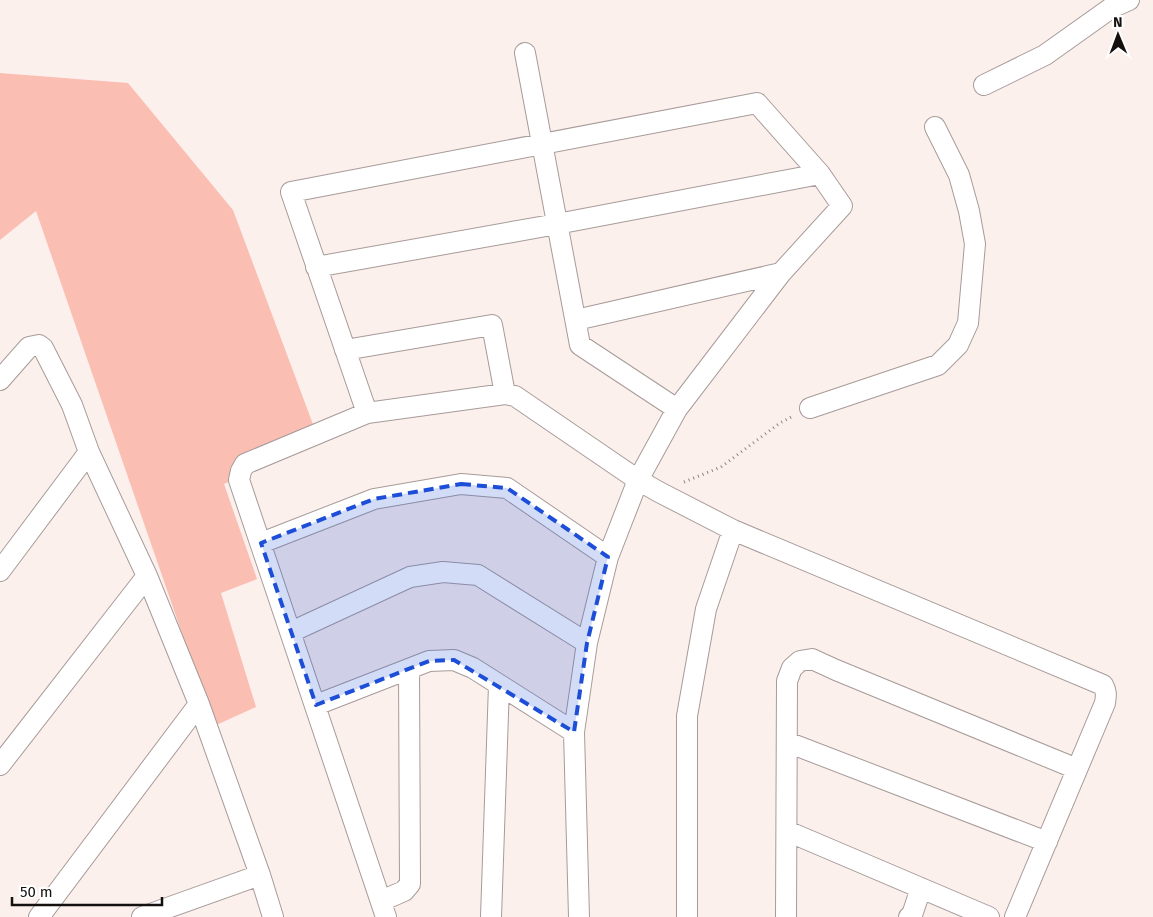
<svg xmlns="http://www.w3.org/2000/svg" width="1153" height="917" viewBox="0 0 1153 917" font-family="'Fira Sans',sans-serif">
  <rect width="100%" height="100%" fill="#fcf0ed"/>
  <path fill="#fbbeb3" d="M 0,73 L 128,83 L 233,210 L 320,443 L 224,484 L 257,579 L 221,593 L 256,707 L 214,726 L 36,211 L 0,240 Z"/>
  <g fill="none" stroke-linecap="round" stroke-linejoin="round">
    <g stroke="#a79b99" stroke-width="22">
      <path id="minor" d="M 525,53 L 580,345 L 677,409
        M 984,85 L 1045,55 L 1111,8 L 1129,0
        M 316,267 L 557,224 L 820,174
        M 576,320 L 781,273
        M 345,350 L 492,325 L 505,394
        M 0,380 L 29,347 L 39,345 L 43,348 L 72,405 L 89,452 L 147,576 L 199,704 L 260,875 L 273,917
        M 810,408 L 938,365 L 958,345 L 968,323 L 975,244 L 969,211 L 959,175 L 935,127
        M 367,413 L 291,192 L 757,103 L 820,174 L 842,206 L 781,273 L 677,409 L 638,480 L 608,557 L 587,643 L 574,732 L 579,917
        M 261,543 L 374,499 L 461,484 L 507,488 L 608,557
        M 0,571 L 89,452
        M 291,632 L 410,577 L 443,572 L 478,575 L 587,643
        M 316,705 L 429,661 L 454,660 L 473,668 L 574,732
        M 787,742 L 1047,842
        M 0,765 L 147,576
        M 787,831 L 989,917
        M 381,901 L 404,891 L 410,884 L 409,669
        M 39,917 L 199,704
        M 142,917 L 260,875
        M 386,917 L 239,480 L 241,471 L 245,464 L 367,413 L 505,394 L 515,396 L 638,480 L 659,492 L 733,530 L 1103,685 C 1107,692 1106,696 1105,703 L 1015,917
        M 491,917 L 499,685
        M 687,917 L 687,716 L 706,609 L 733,530
        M 786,917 L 787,681 L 792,668 L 800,661 L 812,659 L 836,670 L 1077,769
        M 909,917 L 912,915 L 921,888"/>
    </g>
    <path stroke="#8c8482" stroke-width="3" stroke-dasharray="1 4" stroke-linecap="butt" d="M 684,482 L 721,467 L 780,423 L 793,416"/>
    <use href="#minor" stroke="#fff" stroke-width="20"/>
  </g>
  <path fill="#1d4ed8" fill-opacity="0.2" stroke="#1d4ed8" stroke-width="4" stroke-dasharray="10 6" stroke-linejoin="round" d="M 461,484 L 507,488 L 608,557 L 587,643 L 574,732 L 454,660 L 429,661 L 316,705 L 261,543 L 374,499 Z"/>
  <g transform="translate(1118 35) rotate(359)" stroke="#ffffff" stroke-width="4" paint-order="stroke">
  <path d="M0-4L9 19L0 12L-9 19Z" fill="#14100f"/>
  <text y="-8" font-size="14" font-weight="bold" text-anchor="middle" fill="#14100f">N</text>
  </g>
  <path d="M12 897v8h150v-8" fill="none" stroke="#14100f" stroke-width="2.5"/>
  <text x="20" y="897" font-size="15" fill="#14100f" stroke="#ffffff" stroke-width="4" paint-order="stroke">50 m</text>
</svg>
